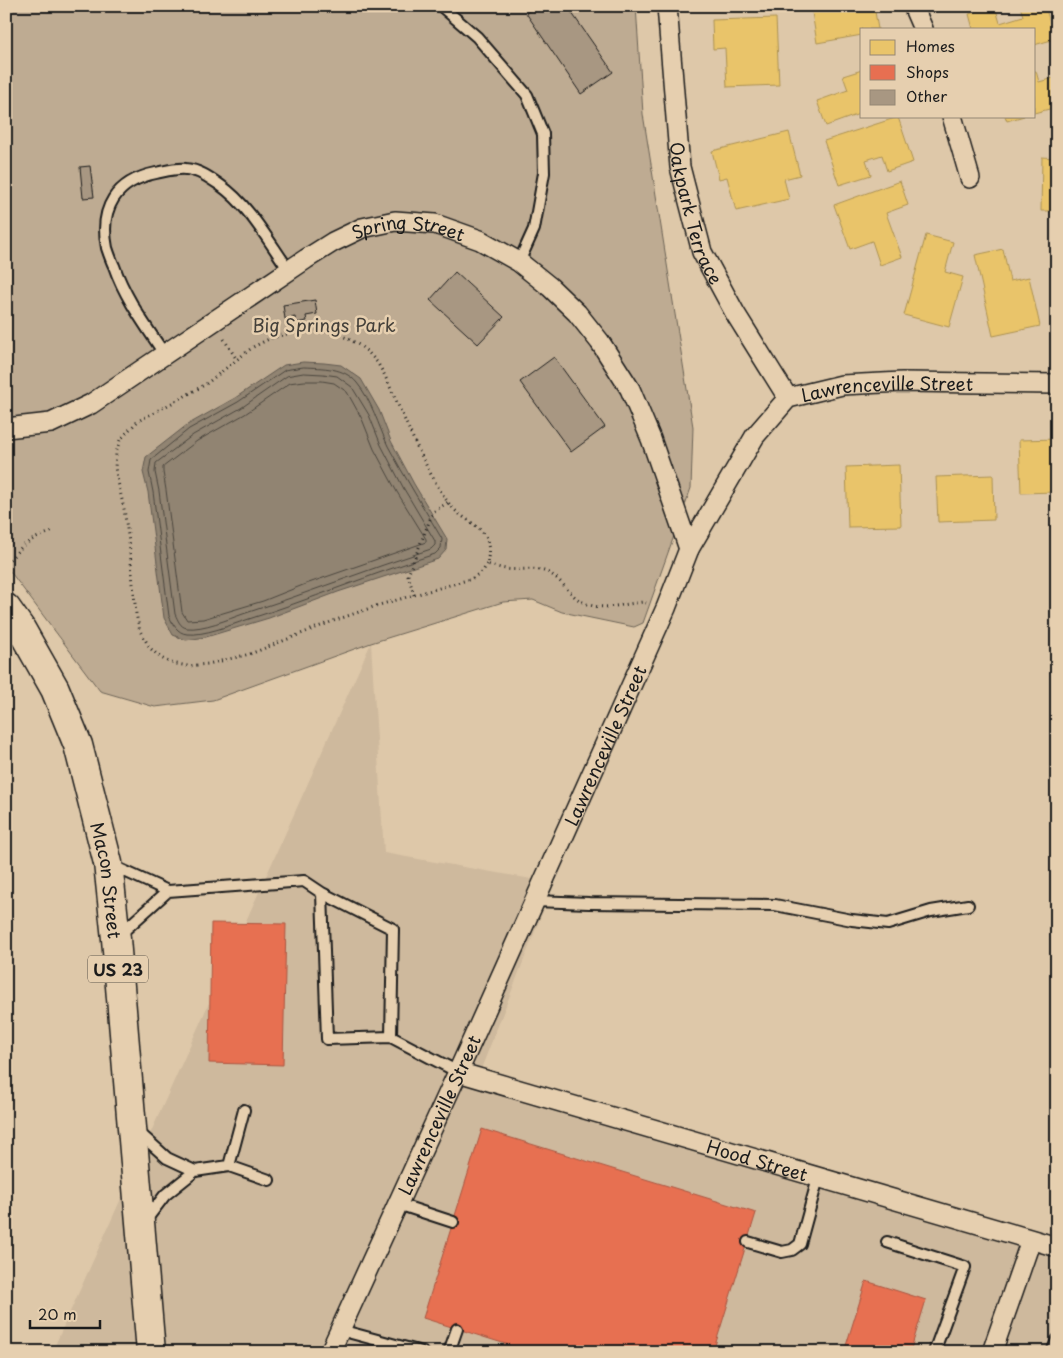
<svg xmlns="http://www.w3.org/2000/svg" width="1063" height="1358" viewBox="0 0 1063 1358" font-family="'Playpen Sans',sans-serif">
  <rect width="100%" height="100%" fill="#dec8a9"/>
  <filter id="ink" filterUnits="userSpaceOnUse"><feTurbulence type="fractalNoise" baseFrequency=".02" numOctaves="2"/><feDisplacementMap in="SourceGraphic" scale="10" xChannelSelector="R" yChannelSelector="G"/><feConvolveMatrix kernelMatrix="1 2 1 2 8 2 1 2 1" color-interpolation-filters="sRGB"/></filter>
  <g filter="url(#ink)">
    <path fill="#ceb99d" d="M 371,643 L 384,853 L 554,883 L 479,1074 L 1057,1252 L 1057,1352 L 52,1352 Z"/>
    <path fill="#beab92" stroke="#6d6457" d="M 6,6 L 636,6 L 643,114 L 693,427 L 691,488 L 643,623 L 634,627 L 562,612 L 533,600 L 503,602 L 371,643 L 213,700 L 155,707 L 100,691 L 6,566 Z"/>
    <path fill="#918472" stroke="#625a50" d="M 303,362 L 324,363 L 341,365 L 361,379 L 379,410 L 391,441 L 414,484 L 447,539 L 446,550 L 438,559 L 338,592 L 269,618 L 206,637 L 186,640 L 173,635 L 164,618 L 148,492 L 143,472 L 146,457 L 187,425 L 235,398 L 284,365 Z"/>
    <path fill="#e9c46a" stroke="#ac9253" d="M 811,6 L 859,6 L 859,8 L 874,6 L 878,29 L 862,29 L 862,35 L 817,43 Z
      M 995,6 L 1000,23 L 1023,16 L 1020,6 L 1045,6 L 1055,39 L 1034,45 L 1034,29 L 973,29 L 969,14 Z
      M 776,18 L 779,85 L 727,87 L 725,48 L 713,49 L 712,20 Z
      M 862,70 L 862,113 L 826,126 L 817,101 L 848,90 L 843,76 Z
      M 1034,71 L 1036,71 L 1039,82 L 1057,77 L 1057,107 L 1034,113 Z
      M 1005,116 L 1024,116 L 1007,121 Z
      M 898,117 L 913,162 L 887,171 L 882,155 L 866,160 L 871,175 L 839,185 L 824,141 Z
      M 789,132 L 800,175 L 784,179 L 789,199 L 736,211 L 727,177 L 719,179 L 712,151 Z
      M 1042,157 L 1057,158 L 1057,211 L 1041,211 Z
      M 900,181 L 908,205 L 886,213 L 902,257 L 880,265 L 872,241 L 850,249 L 834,205 Z
      M 926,235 L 953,242 L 945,272 L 963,277 L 949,327 L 904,315 Z
      M 1003,249 L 1010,281 L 1029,277 L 1040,326 L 993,336 L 975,255 Z
      M 1057,439 L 1057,492 L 1021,493 L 1019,440 Z
      M 899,465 L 901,526 L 848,527 L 846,467 Z
      M 993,475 L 994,520 L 938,522 L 936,477 Z"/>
    <path fill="#e76f51" stroke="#aa5641" d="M 211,923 L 286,924 L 283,1065 L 209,1063 Z
      M 482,1129 L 756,1213 L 713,1352 L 531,1352 L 423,1318 Z
      M 866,1281 L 926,1300 L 910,1352 L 844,1352 Z"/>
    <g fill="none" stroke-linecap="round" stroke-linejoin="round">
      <path stroke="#4b463e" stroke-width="1" d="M 304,367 C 323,368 344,367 357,383 C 372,401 378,425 388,446 C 405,478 424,508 442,539 L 441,548 L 435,554 C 371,574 309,600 246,620 C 231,625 203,636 187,634 C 177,633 173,624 169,616 L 153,492 L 149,472 L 151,460 L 189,429 L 238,402 L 285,370 Z
        M 304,373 L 323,374 L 337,376 L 352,387 L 369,415 L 381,445 L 404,489 L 435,541 L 435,545 L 431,549 C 368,569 306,594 243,614 C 229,619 202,630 187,628 C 180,627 178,620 175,614 L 159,491 L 155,472 L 156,463 L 193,435 L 241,408 L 287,376 Z
        M 305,381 L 322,381 L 334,383 L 347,392 L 362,419 L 374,449 L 397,492 L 426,539 L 426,542 L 303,585 L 263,601 L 203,619 L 187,620 L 182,612 L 166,490 L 163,472 L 163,467 L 197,441 L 245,414 L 290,383 Z"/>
    </g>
    <path fill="#a89782" stroke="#1c1c1c" d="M 537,6 L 567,6 L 613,72 L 581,94 L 526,13 Z
      M 90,166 L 94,197 L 83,198 L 80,167 Z
      M 455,272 L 504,317 L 478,344 L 430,300 Z
      M 315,300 L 317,314 L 306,316 L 307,321 L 296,323 L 295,317 L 285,319 L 283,305 Z
      M 554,357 L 605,427 L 571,452 L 520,382 Z"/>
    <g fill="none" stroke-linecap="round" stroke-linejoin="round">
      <g stroke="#1c1c1c" stroke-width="14">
        <path id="lane" d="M 441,6 L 477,37 L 527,95 L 543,134 L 544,173 L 534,229 L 519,262
          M 165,355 C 146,326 125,298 114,266 C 111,260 109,254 107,248 C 99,208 116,181 156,173 C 166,171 176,168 186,169 C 199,170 210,178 220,185 C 249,205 269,242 289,270
          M 111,865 L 168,891 L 118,936
          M 168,891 L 304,881 L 322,893 L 327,1039 L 391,1037 L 393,929 L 322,893
          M 534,901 L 589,903 L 775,905 L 852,920 L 888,924 L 931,911 L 968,905
          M 391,1037 L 458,1072
          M 137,1131 L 167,1158 L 195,1171
          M 229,1166 L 269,1180
          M 398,1204 L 453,1222
          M 146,1220 L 165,1195 L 195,1171 L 229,1166 L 244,1110
          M 748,1242 L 782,1252 L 792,1250 L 800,1244 L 818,1178
          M 887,1242 L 965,1267 L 934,1352
          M 340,1330 L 422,1352
          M 449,1352 L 457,1329
          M 1052,1352 L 1057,1340"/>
      </g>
      <g stroke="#1c1c1c" stroke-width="22">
        <g id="street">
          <path id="s1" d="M 667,6 L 680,167 L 702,252 L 735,313 L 788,398"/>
          <path d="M 913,6 L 923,29"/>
          <path d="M 952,116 L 970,178"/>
          <path id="s2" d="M 6,428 L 51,423 L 91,404 L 306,259 L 333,242 L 362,228 L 395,221 L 435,224 L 480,240 L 519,262 L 550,287 L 577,313 L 600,342 L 630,389 L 651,439 L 689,549"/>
          <path id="s3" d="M 458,1072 L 1057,1247"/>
          <path id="s4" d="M 330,1352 L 458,1072 L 666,608 L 689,549 L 755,436 L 788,398 L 842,385 L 902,382 L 1057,384"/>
          <path d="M 992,1352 L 1031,1240"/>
        </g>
      </g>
      <g stroke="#1c1c1c" stroke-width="31">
        <g id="primary">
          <path id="s5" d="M 6,608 L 21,629 L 55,689 L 78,745 L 108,863 L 116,939 L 151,1352"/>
        </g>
      </g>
      <path stroke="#1c1c1c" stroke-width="3" stroke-dasharray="1 4" stroke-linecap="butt" d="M 224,339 L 237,360
        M 6,563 C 13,557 18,550 24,545 C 33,538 45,535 55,530
        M 487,564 L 483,571 L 471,579 L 379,605 L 336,620 L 250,654 L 208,664 L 188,666 L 171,663 L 161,658 L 150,648 L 140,631 L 136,614 L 129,542 L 124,509 L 115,468 L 116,453 L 120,440 L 130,429 L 138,421 L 185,396 L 206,384 L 253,347 L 271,338 L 287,334 L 307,331 L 320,330 L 334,333 L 347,338 L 359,345 L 368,352 L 377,362 L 384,374 C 404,416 421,462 447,501 C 465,527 496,523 487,564 C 493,566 500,568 506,569 C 519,571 532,567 544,571 C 555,574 563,585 571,593 C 592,615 615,605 643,602 L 646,603
        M 414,595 L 408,575 L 433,512 L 448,502"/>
      <use href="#lane" stroke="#e6cfaf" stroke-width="10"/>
      <use href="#street" stroke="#e6cfaf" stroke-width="19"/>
      <use href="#primary" stroke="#e6cfaf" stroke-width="28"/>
    </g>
  </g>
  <g text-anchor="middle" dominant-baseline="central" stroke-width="5" stroke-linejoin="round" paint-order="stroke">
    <rect fill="#e6cfaf" stroke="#595248" stroke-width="1" x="88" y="955.5" width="60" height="27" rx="4"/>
    <g font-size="16" font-weight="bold" fill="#1c1c1c">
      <text x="118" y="969">US 23</text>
    </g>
    <g font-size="18" fill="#1c1c1c" stroke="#e6cfaf">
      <text stroke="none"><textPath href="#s1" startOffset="210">Oakpark Terrace</textPath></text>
      <text stroke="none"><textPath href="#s2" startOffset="460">Spring Street</textPath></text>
      <text stroke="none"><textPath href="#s4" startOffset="1161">Lawrenceville Street</textPath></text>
      <text stroke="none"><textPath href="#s4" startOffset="666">Lawrenceville Street</textPath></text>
      <text stroke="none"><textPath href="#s5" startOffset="294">Macon Street</textPath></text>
      <text stroke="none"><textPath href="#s4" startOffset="261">Lawrenceville Street</textPath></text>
      <text stroke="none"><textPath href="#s3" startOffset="312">Hood Street</textPath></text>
    </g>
    <g font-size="18" fill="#44403a" stroke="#e6cfaf">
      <text x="324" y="324">Big Springs Park</text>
    </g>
  </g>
  <rect width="1063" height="1358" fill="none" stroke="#e6cfaf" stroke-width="25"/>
  <rect x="12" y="12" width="1038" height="1333" fill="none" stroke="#1c1c1c" stroke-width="2" filter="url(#ink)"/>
  <rect x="860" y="28" width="175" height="90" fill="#e6cfaf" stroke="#958774"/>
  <rect x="870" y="40" width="25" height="15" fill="#e9c46a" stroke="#958774"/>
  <text x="906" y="52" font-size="15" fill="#1c1c1c">Homes</text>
  <rect x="870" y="65" width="25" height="15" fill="#e76f51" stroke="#958774"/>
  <text x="906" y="78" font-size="15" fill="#1c1c1c">Shops</text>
  <rect x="870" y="90" width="25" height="15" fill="#a89782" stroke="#958774"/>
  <text x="906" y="102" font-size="15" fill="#1c1c1c">Other</text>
  <path d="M30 1320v8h70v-8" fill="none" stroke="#1c1c1c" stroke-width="2.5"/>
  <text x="38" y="1320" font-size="15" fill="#1c1c1c" stroke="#e6cfaf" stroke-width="4" paint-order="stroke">20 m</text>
</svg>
